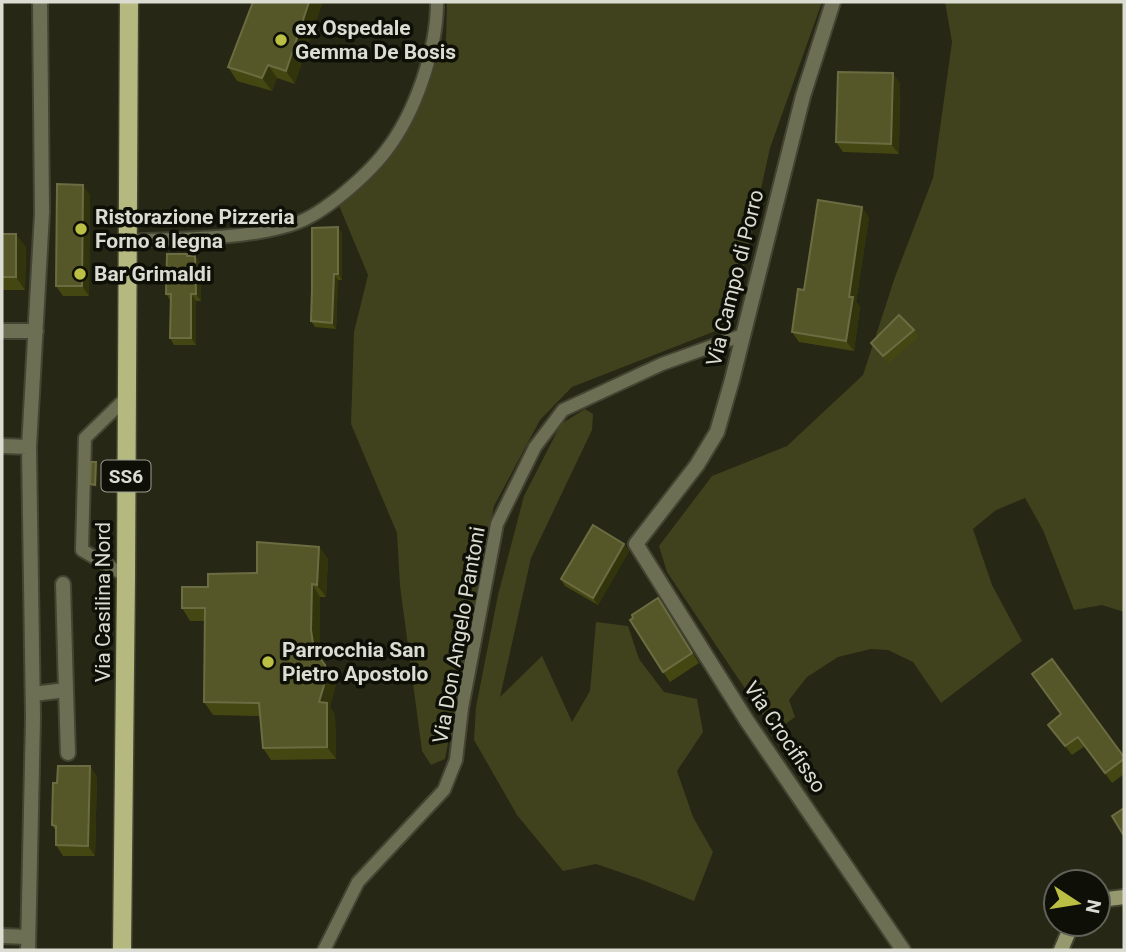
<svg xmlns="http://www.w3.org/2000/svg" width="1126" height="952" viewBox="0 0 1126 952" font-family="Roboto,sans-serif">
  <rect width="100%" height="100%" fill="#262714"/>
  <path fill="#40421d" d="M 447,2 L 822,2 L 770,148 L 734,312 L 718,330 L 572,387 L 540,420 L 494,506 L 478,581 L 445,759 L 431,765 L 422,751 L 400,586 L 397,533 L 351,424 L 354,332 L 368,275 L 338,203 L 388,160 L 446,42 Z
    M 945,2 L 1124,2 L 1124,612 L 1102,605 L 1074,610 L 1043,530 L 1025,498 L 996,510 L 973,529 L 992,585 L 1022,641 L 941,703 L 913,662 L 888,650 L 871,649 L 838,657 L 807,677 L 789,700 L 795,717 L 774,732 L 667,572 L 659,546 L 712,476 L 787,446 L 863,375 L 895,277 L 933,178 L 952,42 Z
    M 585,409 L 593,414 L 592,430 L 531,558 L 500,697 L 542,656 L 572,722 L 590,691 L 596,622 L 628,626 L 639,659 L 664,692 L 697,699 L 703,732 L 677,771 L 693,817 L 713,852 L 694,901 L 640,879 L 596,864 L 563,871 L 517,815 L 474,740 L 476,707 L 498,595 L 524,496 L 561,424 Z"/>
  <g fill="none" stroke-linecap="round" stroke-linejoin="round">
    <g stroke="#434432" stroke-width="16">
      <path id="lane" d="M 128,241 C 177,238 236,240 283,227 C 305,222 321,211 339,197 C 355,184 372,169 385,152 C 415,114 437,50 437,2
        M 126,398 L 85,438 L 82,550 L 126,576
        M 324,950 L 358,882 L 444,790 L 456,760 L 462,708 L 497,524 L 535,447 L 563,410 L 662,364 L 743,335"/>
    </g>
    <g stroke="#434432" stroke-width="18">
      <path id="street" d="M 833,2 L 803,96 L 732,380 L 717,432 L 697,465 L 636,544 L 747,721 L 903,950
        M 2,331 L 36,331
        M 2,446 L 29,447
        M 66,690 L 68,753
        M 33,694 L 66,690 L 63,584
        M 2,936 L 28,937
        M 28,950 L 33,718 L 29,447 L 42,213 L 40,2"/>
    </g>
    <g stroke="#434432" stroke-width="18">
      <path id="secondary" d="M 1098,903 L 1108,899 L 1124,897
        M 1061,950 L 1072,924"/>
    </g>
    <g stroke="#434432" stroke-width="21">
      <path id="primary" d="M 122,950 L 126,576 L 129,2"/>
    </g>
    <use href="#lane" stroke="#6d6f54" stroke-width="12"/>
    <use href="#street" stroke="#6d6f54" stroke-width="14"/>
    <use href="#secondary" stroke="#96996d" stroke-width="14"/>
    <use href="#primary" stroke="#b5b980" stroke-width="18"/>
  </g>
  <path fill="#454713" d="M 253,2 L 295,84 L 277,78 L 272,91 L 237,81 L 228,67 Z
    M 900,83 L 899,154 L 843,152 L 836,142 Z
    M 90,195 L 89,296 L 63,296 L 56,286 Z
    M 869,217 L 856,302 L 860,307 L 854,351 L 799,342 L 792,332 Z
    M 342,233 L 342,280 L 338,280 L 336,329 L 315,327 L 311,321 Z
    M 2,234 L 26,247 L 25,290 L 2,290 Z
    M 189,256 L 195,256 L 200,263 L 201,301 L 196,301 L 196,345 L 174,345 L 170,338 L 170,300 L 166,294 Z
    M 914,330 L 919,337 L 888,363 L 871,343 Z
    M 624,544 L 629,551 L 598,605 L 565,586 L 561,579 Z
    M 319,547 L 328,559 L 326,597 L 320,597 L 320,643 L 322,661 L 334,677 L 336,684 L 330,707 L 335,715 L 336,759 L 271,760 L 263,748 L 260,716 L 213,715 L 204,702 L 205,621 L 190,621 L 182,608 L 208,587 L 257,573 Z
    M 665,608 L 699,663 L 670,682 L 663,672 Z
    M 1061,714 L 1124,757 L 1124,774 L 1112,783 L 1085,746 L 1072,755 L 1048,725 Z
    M 97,776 L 95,856 L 63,856 L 56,845 L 56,831 L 52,825 L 57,783 Z"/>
  <path fill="#32340b" d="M 309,2 L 323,2 L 295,84 L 286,71 Z
    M 268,65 L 277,78 L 272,91 L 262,78 Z
    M 893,73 L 900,83 L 899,154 L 891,144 Z
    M 83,185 L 90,195 L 89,296 L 82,286 Z
    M 862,207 L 869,217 L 856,302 L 860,307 L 854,351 L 846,341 L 849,297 Z
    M 338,227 L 342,233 L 342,280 L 338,274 Z
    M 16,234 L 26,247 L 25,290 L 16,277 Z
    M 195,256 L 200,263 L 201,301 L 196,294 Z
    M 334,274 L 338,280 L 336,329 L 332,323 Z
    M 191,294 L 196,301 L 196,345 L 191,338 Z
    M 96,462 L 98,465 L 97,488 L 95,485 Z
    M 624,544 L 629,551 L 598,605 L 593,598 Z
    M 319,547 L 328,559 L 326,597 L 317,585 Z
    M 312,584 L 320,597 L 320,643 L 322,662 L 314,650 L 311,630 Z
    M 325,665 L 334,677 L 336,684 L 330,707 L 335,715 L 336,759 L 327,747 L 319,702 Z
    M 90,766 L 97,776 L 95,856 L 88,846 Z"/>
  <path fill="#565728" stroke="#6b6c42" stroke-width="2" d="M 253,2 L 309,2 L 286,71 L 268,65 L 262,78 L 228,67 Z
    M 838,72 L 893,73 L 891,144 L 836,142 Z
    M 57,184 L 83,185 L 82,286 L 56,286 Z
    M 818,200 L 862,207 L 849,297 L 853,297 L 846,341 L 792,332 L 798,289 L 804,290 Z
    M 338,227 L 338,274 L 334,274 L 332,323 L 311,321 L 312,289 L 312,228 Z
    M 2,234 L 16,234 L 16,277 L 2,277 Z
    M 167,254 L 187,254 L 187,256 L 195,256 L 196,294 L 191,294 L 191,338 L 170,338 L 171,294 L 166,294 Z
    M 899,315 L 914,330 L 883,356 L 871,343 Z
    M 91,462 L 96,462 L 95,485 L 90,484 Z
    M 593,525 L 624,544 L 593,598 L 561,579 Z
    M 257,542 L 319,547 L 317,585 L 312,584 L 311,630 L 314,650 L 325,665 L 328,672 L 319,702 L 327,703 L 327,747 L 263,748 L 259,703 L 204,702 L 205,608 L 182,608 L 182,587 L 208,587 L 208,574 L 257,573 Z
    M 658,598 L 692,653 L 663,672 L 630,620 L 633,618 L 632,615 Z
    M 1052,659 L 1124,757 L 1124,759 L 1105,773 L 1078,737 L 1065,746 L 1048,725 L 1061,714 L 1032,674 Z
    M 58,766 L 90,766 L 88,846 L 56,845 L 56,826 L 52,825 L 53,783 L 57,783 Z
    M 1124,808 L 1124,836 L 1112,816 Z"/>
  <g fill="#bbc044" stroke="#0e0f07" stroke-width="2.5">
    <circle cx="281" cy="40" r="7"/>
    <circle cx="81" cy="229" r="7"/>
    <circle cx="80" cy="274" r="7"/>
    <circle cx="268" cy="662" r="7"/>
  </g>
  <g text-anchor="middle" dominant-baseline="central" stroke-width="7" stroke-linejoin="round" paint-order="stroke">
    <rect fill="#0e0f07" stroke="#9e9f95" stroke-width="2" x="101.5" y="460.5" width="49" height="31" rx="5"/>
    <g font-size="19" font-weight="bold" fill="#dcddd2">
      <text x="126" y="476">SS6</text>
    </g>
    <g font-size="21" font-weight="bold" fill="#dcddd2" stroke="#0e0f07" text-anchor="start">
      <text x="295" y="28">ex Ospedale<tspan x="295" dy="24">Gemma De Bosis</tspan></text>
      <text x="95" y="217">Ristorazione Pizzeria<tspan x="95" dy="24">Forno a legna</tspan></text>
      <text x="94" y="274">Bar Grimaldi</text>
      <text x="282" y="650">Parrocchia San<tspan x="282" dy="24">Pietro Apostolo</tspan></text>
    </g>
    <g font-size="21" fill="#dcddd2" stroke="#0e0f07">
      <text transform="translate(735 278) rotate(-76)">Via Campo di Porro</text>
      <text transform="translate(103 602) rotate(-90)">Via Casilina Nord</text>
      <text transform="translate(459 635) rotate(-80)">Via Don Angelo Pantoni</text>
      <text transform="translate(785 737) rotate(56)">Via Crocifisso</text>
    </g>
  </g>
  <rect width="1126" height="952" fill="none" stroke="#dcddd2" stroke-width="7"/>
  <g transform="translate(1077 903) rotate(102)"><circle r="33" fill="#0e0f07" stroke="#606158" stroke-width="2"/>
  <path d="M0-5L12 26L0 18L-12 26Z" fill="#bbc044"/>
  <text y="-10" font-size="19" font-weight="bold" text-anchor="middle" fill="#dcddd2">N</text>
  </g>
</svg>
